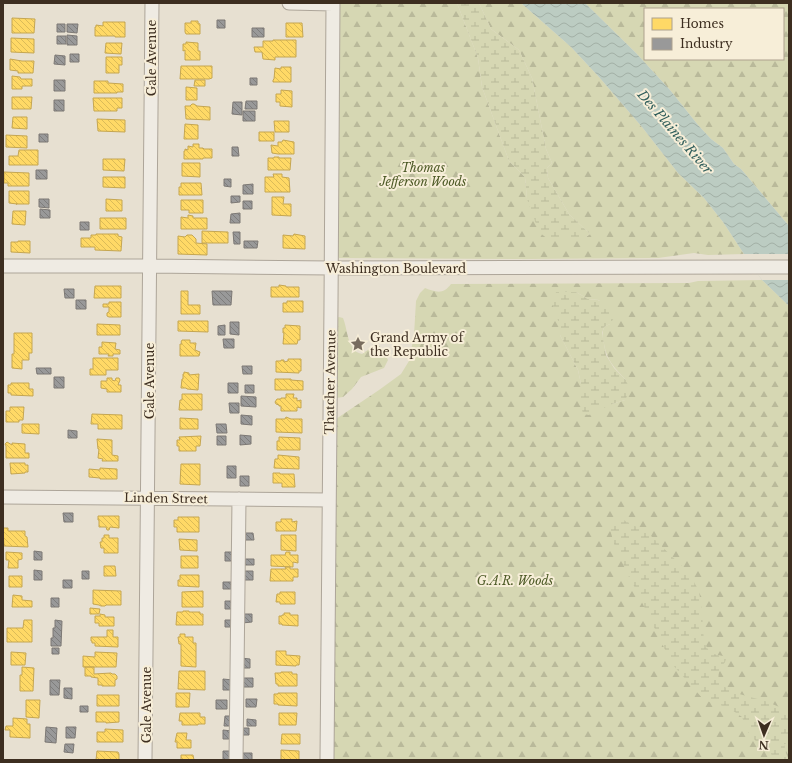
<svg xmlns="http://www.w3.org/2000/svg" width="792" height="763" viewBox="0 0 792 763" font-family="'Libre Baskerville',serif">
  <defs>
    <pattern id="forest-firs" width="22" height="20" patternUnits="userSpaceOnUse"><rect width="22" height="20" fill="#d6d7b3"/><path d="M5 1l3.5 6h-7zM16 11l3.5 6h-7z" fill="#b9b99a"/></pattern>
    <pattern id="wetland-marsh" width="20" height="14" patternUnits="userSpaceOnUse"><rect width="20" height="14" fill="#d6d7b3"/><path d="M1 5h8M5 5V1M11 12h8M15 12V8" fill="none" stroke="#b9b99a"/></pattern>
    <pattern id="water-waves" width="16" height="10" patternUnits="userSpaceOnUse"><rect width="16" height="10" fill="#bcccc2"/><path d="M0 5q4-4 8 0t8 0" fill="none" stroke="#a2b0a6"/></pattern>
    <pattern id="homes-back-hatch" width="6" height="6" patternUnits="userSpaceOnUse"><rect width="6" height="6" fill="#ffd966"/><path d="M-1 5l2 2M0 0l6 6M5-1l2 2" fill="none" stroke="#dbbb58"/></pattern>
    <pattern id="industry-back-hatch" width="6" height="6" patternUnits="userSpaceOnUse"><rect width="6" height="6" fill="#999"/><path d="M-1 5l2 2M0 0l6 6M5-1l2 2" fill="none" stroke="#7e7d7c"/></pattern>
  </defs>
  <rect width="100%" height="100%" fill="#e7e0d1"/>
  <path fill="url(#forest-firs)" fill-rule="evenodd" d="M 339,3 L 457,3 L 478,58 L 482,87 L 509,161 L 525,177 L 527,199 L 586,237 L 590,234 L 569,214 L 548,178 L 547,168 L 552,163 L 546,149 L 532,78 L 519,50 L 491,29 L 479,3 L 521,3 L 571,47 L 599,77 L 642,127 L 678,173 L 704,198 L 723,222 L 744,254 L 708,255 L 694,253 L 658,258 L 529,259 L 339,258 L 338,256 Z
    M 585,3 L 789,3 L 789,226 L 741,169 L 734,164 L 723,148 L 711,139 L 698,125 L 670,90 L 636,53 ZM 645,9 L 783,9 L 783,59 L 645,59 Z
    M 762,280 L 789,306 L 789,760 L 333,760 L 336,419 L 379,390 L 401,374 L 409,361 L 414,335 L 416,301 L 420,293 L 425,288 C 436,292 443,295 451,284 L 689,283 L 698,281 ZM 576,292 L 588,299 L 599,300 L 610,324 L 604,327 C 602,333 602,337 604,344 C 607,361 614,367 626,380 L 625,400 L 612,404 L 581,384 L 578,370 L 560,335 L 560,326 Z
    M 339,317 L 343,318 C 347,327 347,342 354,349 C 355,352 359,353 362,354 L 372,347 L 378,345 L 382,349 L 388,360 L 384,368 L 361,377 L 352,389 L 343,397 L 336,398 L 337,318 Z"/>
  <path fill="url(#wetland-marsh)" d="M 457,3 L 479,3 L 491,29 L 519,50 L 532,78 L 546,149 L 552,163 L 547,168 L 548,178 L 569,214 L 590,234 L 586,237 L 549,240 L 539,232 L 527,199 L 525,177 L 509,161 L 482,87 L 478,58 Z
    M 556,292 L 576,292 L 588,299 L 598,300 L 609,306 L 614,312 L 614,318 L 610,324 L 604,327 L 602,333 L 606,355 L 614,368 L 626,380 L 630,391 L 625,400 L 612,404 L 589,415 L 583,414 L 581,405 L 581,384 L 578,370 L 560,335 L 560,326 L 552,304 Z
    M 620,518 L 648,533 L 689,573 L 699,591 L 702,612 L 704,642 L 710,653 L 727,657 L 725,662 L 719,670 L 718,682 L 732,692 L 765,701 L 789,711 L 789,743 L 784,744 L 786,753 L 789,760 L 779,760 L 761,747 L 748,732 L 742,717 L 729,708 L 704,700 L 672,664 L 615,547 L 609,526 Z"/>
  <path fill="url(#water-waves)" d="M 521,3 L 585,3 L 636,53 L 670,90 L 698,125 L 711,139 L 723,148 L 734,164 L 741,169 L 789,226 L 789,306 L 762,280 L 744,254 L 723,222 L 704,198 L 678,173 L 642,127 L 599,77 L 571,47 Z"/>
  <path fill="#e7e0d1" d="M 742,254 L 789,254 L 789,280 L 762,280 Z"/>
  <path fill="url(#homes-back-hatch)" stroke="#c5a651" d="M 12,18 L 35,19 L 34,33 L 12,33 Z
    M 191,21 L 198,21 L 198,23 L 200,24 L 200,34 L 186,34 L 185,32 L 185,23 L 191,23 Z
    M 103,22 L 125,22 L 125,37 L 115,37 L 115,36 L 95,36 L 95,27 L 96,27 L 96,25 L 103,26 Z
    M 286,23 L 302,23 L 303,37 L 286,37 Z
    M 11,38 L 34,39 L 34,53 L 11,52 Z
    M 273,40 L 296,40 L 296,57 L 275,57 L 275,60 L 263,59 L 262,52 L 255,52 L 254,47 L 263,47 L 263,41 L 273,41 Z
    M 186,42 L 198,43 L 198,51 L 200,51 L 200,60 L 185,60 L 185,50 L 183,51 L 183,44 L 186,44 Z
    M 106,43 L 122,43 L 121,54 L 105,53 Z
    M 106,57 L 122,57 L 122,65 L 119,65 L 119,73 L 106,73 Z
    M 10,59 L 22,61 L 34,61 L 33,73 L 18,73 L 18,71 L 10,70 Z
    M 181,66 L 212,66 L 212,78 L 209,79 L 180,79 Z
    M 281,67 L 291,67 L 291,82 L 273,82 L 273,80 L 274,79 L 275,68 L 281,69 Z
    M 12,76 L 20,77 L 21,79 L 32,79 L 32,86 L 22,86 L 22,89 L 12,89 Z
    M 195,80 L 205,80 L 205,86 L 194,86 Z
    M 94,81 L 108,81 L 108,83 L 123,84 L 123,92 L 117,92 L 117,93 L 94,93 Z
    M 186,87 L 197,88 L 197,100 L 186,100 Z
    M 281,90 L 292,91 L 292,107 L 280,106 L 280,102 L 276,102 L 276,94 L 281,94 Z
    M 12,97 L 32,97 L 31,109 L 12,109 Z
    M 93,98 L 122,98 L 122,108 L 117,108 L 117,111 L 94,111 Z
    M 192,104 L 194,104 L 197,106 L 210,107 L 210,120 L 186,119 L 185,106 L 190,106 Z
    M 13,117 L 27,117 L 27,129 L 12,128 Z
    M 97,119 L 125,120 L 125,132 L 98,131 Z
    M 274,121 L 289,121 L 289,132 L 275,132 Z
    M 185,124 L 198,125 L 198,139 L 184,139 Z
    M 259,132 L 274,132 L 274,141 L 259,141 Z
    M 6,135 L 27,136 L 27,148 L 6,147 Z
    M 283,140 L 294,142 L 294,154 L 278,154 L 272,153 L 271,145 L 278,146 L 278,142 L 282,142 Z
    M 193,144 L 199,144 L 199,148 L 203,148 L 204,149 L 212,149 L 212,158 L 203,158 L 203,159 L 184,159 L 184,151 L 185,151 L 185,149 L 188,150 L 188,146 L 193,147 Z
    M 19,150 L 38,150 L 38,165 L 9,165 L 9,156 L 18,156 Z
    M 274,157 L 279,157 L 279,158 L 291,158 L 290,170 L 268,170 L 268,158 L 274,158 Z
    M 103,159 L 125,159 L 124,171 L 103,170 Z
    M 182,163 L 200,163 L 200,177 L 182,176 Z
    M 4,172 L 29,173 L 29,186 L 8,186 L 8,183 L 4,183 Z
    M 273,174 L 282,174 L 282,177 L 289,178 L 290,192 L 265,192 L 265,177 L 274,177 Z
    M 103,177 L 125,177 L 125,188 L 103,187 Z
    M 181,183 L 201,183 L 202,195 L 179,195 L 179,187 L 181,187 Z
    M 9,191 L 29,191 L 29,204 L 16,204 L 17,204 L 9,203 Z
    M 272,197 L 284,197 L 283,204 L 291,204 L 291,216 L 272,215 Z
    M 106,199 L 122,200 L 122,211 L 106,211 Z
    M 181,200 L 203,200 L 203,213 L 189,213 L 189,210 L 181,210 Z
    M 13,211 L 26,211 L 25,225 L 12,224 Z
    M 188,215 L 193,216 L 193,218 L 207,218 L 207,229 L 181,229 L 181,217 L 188,218 Z
    M 100,218 L 126,218 L 126,229 L 100,229 Z
    M 202,231 L 228,232 L 228,243 L 202,243 Z
    M 96,234 L 118,234 L 118,236 L 122,237 L 121,251 L 95,250 L 95,247 L 81,247 L 81,238 L 91,238 L 91,235 L 96,235 Z
    M 294,234 L 305,236 L 305,249 L 283,248 L 283,235 L 293,236 Z
    M 187,235 L 192,235 L 196,239 L 196,243 L 207,244 L 207,255 L 178,254 L 178,236 L 185,237 Z
    M 18,241 L 30,241 L 30,253 L 11,252 L 11,242 L 18,242 Z
    M 279,285 L 286,286 L 286,287 L 299,287 L 299,297 L 271,297 L 271,287 L 279,287 Z
    M 95,286 L 121,286 L 121,298 L 94,298 Z
    M 181,291 L 188,291 L 188,305 L 200,305 L 200,314 L 181,314 Z
    M 287,301 L 303,301 L 303,312 L 283,312 L 283,303 L 287,303 Z
    M 109,302 L 121,302 L 121,317 L 109,317 L 107,316 L 107,313 L 109,312 L 109,307 L 103,307 L 103,304 L 109,304 Z
    M 178,321 L 208,321 L 208,332 L 178,331 Z
    M 97,324 L 120,325 L 120,335 L 97,335 Z
    M 285,325 L 300,326 L 300,340 L 298,340 L 297,344 L 283,344 L 284,333 L 283,333 L 283,328 L 285,328 Z
    M 14,333 L 32,333 L 32,353 L 29,353 L 29,360 L 22,360 L 22,369 L 12,368 L 12,354 L 14,354 Z
    M 182,340 L 190,340 L 190,343 L 196,343 L 195,350 L 200,352 L 199,356 L 180,356 L 180,344 L 182,344 L 181,342 Z
    M 102,342 L 116,343 L 115,349 L 120,350 L 120,354 L 113,354 L 113,356 L 108,356 L 109,354 L 99,354 L 99,347 L 102,347 Z
    M 93,358 L 118,358 L 118,370 L 106,370 L 106,375 L 90,375 L 90,369 L 93,369 Z
    M 288,359 L 301,359 L 301,371 L 299,371 L 299,373 L 276,372 L 276,361 L 281,361 L 281,360 L 284,360 L 284,362 L 288,361 Z
    M 184,372 L 189,373 L 189,375 L 199,374 L 198,390 L 187,389 L 186,388 L 181,388 L 182,379 L 183,379 L 183,374 L 184,374 Z
    M 107,378 L 112,378 L 112,380 L 115,381 L 116,378 L 119,378 L 120,380 L 118,385 L 121,385 L 121,392 L 107,392 L 107,389 L 101,388 L 101,381 L 107,381 Z
    M 275,379 L 291,379 L 291,380 L 303,381 L 303,390 L 275,390 Z
    M 11,383 L 29,383 L 29,389 L 33,389 L 33,396 L 11,395 L 11,393 L 8,393 L 8,385 L 11,385 Z
    M 182,394 L 202,394 L 202,410 L 179,410 L 180,400 L 182,400 Z
    M 286,394 L 294,394 L 293,398 L 297,398 L 297,401 L 301,400 L 301,408 L 297,407 L 297,411 L 281,411 L 281,406 L 279,406 L 279,405 L 276,404 L 275,402 L 277,399 L 281,399 L 281,398 L 286,398 Z
    M 10,407 L 24,407 L 23,420 L 19,420 L 19,422 L 6,422 L 6,411 L 10,411 Z
    M 92,414 L 122,415 L 122,429 L 98,429 L 98,424 L 91,424 Z
    M 286,417 L 291,419 L 302,419 L 302,433 L 276,432 L 276,419 L 285,419 Z
    M 180,418 L 198,419 L 198,429 L 180,429 Z
    M 22,424 L 39,424 L 39,434 L 22,433 Z
    M 201,436 L 200,446 L 196,446 L 196,451 L 179,451 L 179,446 L 177,446 L 177,440 L 180,440 L 179,437 Z
    M 279,437 L 300,438 L 300,450 L 277,450 L 277,441 L 279,441 Z
    M 97,439 L 112,440 L 112,455 L 118,456 L 118,461 L 102,461 L 103,459 L 98,458 L 99,449 L 98,449 Z
    M 7,442 L 12,445 L 12,443 L 25,444 L 25,453 L 29,453 L 29,458 L 6,458 L 6,446 L 5,444 Z
    M 278,455 L 299,457 L 299,469 L 274,468 L 275,459 L 278,459 Z
    M 10,463 L 25,463 L 25,465 L 28,465 L 28,472 L 25,472 L 25,473 L 11,474 Z
    M 181,464 L 200,464 L 200,485 L 180,484 Z
    M 100,468 L 117,469 L 117,479 L 100,479 L 100,478 L 89,477 L 89,469 L 100,470 Z
    M 273,473 L 280,473 L 280,474 L 294,474 L 295,487 L 282,487 L 282,483 L 273,483 Z
    M 98,516 L 119,516 L 119,528 L 110,527 L 109,530 L 107,530 L 106,527 L 99,527 L 99,520 L 98,520 Z
    M 178,517 L 199,517 L 199,532 L 177,532 L 177,527 L 174,527 L 174,520 L 178,520 Z
    M 281,519 L 292,519 L 292,522 L 297,521 L 296,531 L 276,531 L 276,522 L 281,522 Z
    M 3,528 L 8,528 L 8,531 L 25,531 L 25,536 L 27,537 L 28,547 L 4,546 Z
    M 104,535 L 109,535 L 109,538 L 118,538 L 118,553 L 104,553 L 104,548 L 101,548 L 100,542 L 102,542 L 102,538 L 104,538 Z
    M 281,535 L 296,535 L 296,551 L 281,550 Z
    M 179,539 L 197,540 L 197,551 L 180,550 Z
    M 6,552 L 22,553 L 22,559 L 18,560 L 18,568 L 8,568 L 9,560 L 6,560 Z
    M 286,552 L 290,552 L 290,555 L 298,555 L 298,563 L 293,562 L 293,567 L 271,566 L 271,555 L 285,555 Z
    M 181,556 L 198,556 L 198,568 L 181,568 Z
    M 104,566 L 115,566 L 116,576 L 104,576 Z
    M 285,567 L 290,567 L 290,569 L 298,569 L 298,577 L 293,577 L 293,581 L 270,581 L 271,569 L 286,569 Z
    M 180,575 L 199,575 L 199,587 L 178,586 L 178,580 L 180,580 Z
    M 9,576 L 22,576 L 22,587 L 9,587 Z
    M 93,590 L 121,591 L 121,605 L 106,605 L 105,606 L 101,606 L 99,605 L 93,604 Z
    M 203,591 L 203,607 L 182,607 L 182,592 Z
    M 280,592 L 295,592 L 295,604 L 280,604 L 280,602 L 276,602 L 277,594 L 280,594 Z
    M 13,595 L 22,596 L 22,600 L 32,601 L 32,607 L 12,607 Z
    M 90,608 L 100,609 L 99,614 L 90,614 Z
    M 183,611 L 189,611 L 189,612 L 200,612 L 200,614 L 203,614 L 203,625 L 176,625 L 177,612 L 183,612 Z
    M 284,613 L 290,613 L 290,615 L 298,615 L 298,626 L 282,625 L 282,624 L 279,624 L 279,616 L 282,616 L 282,615 L 284,615 Z
    M 100,614 L 105,615 L 105,617 L 114,617 L 114,626 L 99,626 L 99,623 L 95,623 L 95,616 L 100,616 Z
    M 24,620 L 32,620 L 32,642 L 7,642 L 7,628 L 23,628 Z
    M 107,630 L 113,630 L 113,637 L 118,637 L 118,647 L 95,646 L 95,643 L 92,643 L 92,641 L 91,641 L 91,637 L 107,637 Z
    M 180,634 L 185,634 L 185,637 L 193,637 L 193,643 L 196,643 L 196,667 L 181,666 L 181,644 L 179,644 L 178,637 L 180,637 Z
    M 276,651 L 286,651 L 286,655 L 300,656 L 299,665 L 296,665 L 296,666 L 276,665 Z
    M 11,652 L 26,653 L 25,665 L 11,665 Z
    M 95,652 L 117,653 L 116,667 L 83,667 L 83,656 L 95,657 Z
    M 22,667 L 34,668 L 33,691 L 20,691 L 20,675 L 22,675 Z
    M 85,667 L 94,667 L 94,674 L 111,673 L 112,674 L 115,674 L 117,676 L 117,679 L 115,680 L 115,686 L 102,686 L 102,685 L 98,685 L 98,678 L 91,677 L 91,676 L 85,676 Z
    M 179,671 L 205,671 L 205,690 L 178,689 Z
    M 281,672 L 292,672 L 292,674 L 297,674 L 297,686 L 278,686 L 278,684 L 276,684 L 275,673 L 281,673 Z
    M 176,693 L 190,693 L 189,707 L 176,707 Z
    M 278,693 L 297,693 L 297,706 L 278,705 L 278,704 L 274,704 L 274,694 L 278,694 Z
    M 97,695 L 119,695 L 119,706 L 97,706 Z
    M 26,700 L 40,700 L 39,718 L 26,717 Z
    M 96,712 L 119,712 L 119,722 L 106,723 L 106,722 L 96,722 Z
    M 180,713 L 200,713 L 200,717 L 205,717 L 205,724 L 198,724 L 198,725 L 182,725 L 182,721 L 179,721 Z
    M 279,713 L 297,713 L 296,725 L 279,725 Z
    M 13,718 L 27,719 L 27,724 L 30,724 L 30,738 L 10,737 L 10,730 L 5,730 L 6,726 L 13,726 Z
    M 105,729 L 123,730 L 123,742 L 97,742 L 97,732 L 105,732 Z
    M 177,733 L 187,733 L 186,740 L 191,740 L 191,748 L 177,748 L 177,742 L 175,742 Z
    M 282,734 L 300,734 L 300,744 L 281,744 Z
    M 281,750 L 299,751 L 299,760 L 281,760 Z
    M 97,751 L 118,752 L 119,754 L 119,760 L 96,760 Z
    M 181,755 L 193,755 L 194,760 L 181,760 Z"/>
  <path fill="url(#industry-back-hatch)" stroke="#7d7975" d="M 217,20 L 225,20 L 225,28 L 217,28 Z
    M 57,24 L 65,24 L 65,32 L 57,32 Z
    M 67,24 L 78,24 L 77,33 L 67,32 Z
    M 252,28 L 264,28 L 264,37 L 252,37 Z
    M 67,35 L 77,36 L 77,45 L 67,45 Z
    M 57,36 L 66,36 L 66,44 L 57,44 Z
    M 70,54 L 79,54 L 79,62 L 70,62 Z
    M 55,55 L 65,56 L 65,65 L 54,64 Z
    M 250,78 L 257,78 L 257,85 L 250,85 Z
    M 54,80 L 65,80 L 65,91 L 54,91 Z
    M 54,100 L 64,100 L 64,111 L 54,111 Z
    M 246,101 L 257,101 L 257,109 L 245,109 Z
    M 233,102 L 242,102 L 242,115 L 232,114 Z
    M 243,111 L 255,111 L 255,121 L 243,121 Z
    M 39,134 L 48,134 L 48,142 L 39,142 Z
    M 232,147 L 238,147 L 239,156 L 232,156 Z
    M 36,170 L 47,170 L 47,179 L 36,179 Z
    M 224,179 L 231,179 L 231,187 L 224,186 Z
    M 253,184 L 253,194 L 243,194 L 243,185 Z
    M 231,196 L 240,196 L 240,202 L 231,203 Z
    M 39,199 L 49,199 L 49,208 L 39,207 Z
    M 243,201 L 252,201 L 252,209 L 243,209 Z
    M 40,209 L 50,210 L 50,218 L 40,218 Z
    M 240,213 L 240,223 L 230,223 L 231,214 Z
    M 80,222 L 89,222 L 89,230 L 80,230 Z
    M 233,232 L 240,232 L 240,244 L 234,244 Z
    M 244,241 L 258,241 L 257,248 L 244,248 Z
    M 64,289 L 74,289 L 74,298 L 65,298 Z
    M 212,291 L 232,291 L 231,305 L 213,305 Z
    M 76,300 L 86,300 L 86,309 L 76,309 Z
    M 230,322 L 239,322 L 239,335 L 230,334 Z
    M 225,325 L 225,335 L 218,335 L 218,326 Z
    M 223,339 L 234,339 L 234,348 L 224,348 Z
    M 242,366 L 252,366 L 252,374 L 243,374 Z
    M 36,368 L 51,368 L 51,374 L 37,374 Z
    M 54,377 L 64,377 L 64,388 L 54,388 Z
    M 228,383 L 238,383 L 238,393 L 228,393 Z
    M 245,385 L 254,385 L 254,393 L 245,393 Z
    M 241,396 L 256,397 L 256,407 L 241,406 Z
    M 229,403 L 239,403 L 239,413 L 230,413 Z
    M 241,415 L 252,416 L 252,425 L 241,424 Z
    M 216,424 L 226,424 L 227,433 L 217,433 Z
    M 68,430 L 77,431 L 77,438 L 68,438 Z
    M 240,435 L 251,436 L 251,444 L 240,445 Z
    M 217,436 L 226,436 L 226,445 L 217,445 Z
    M 227,466 L 236,466 L 236,478 L 227,478 Z
    M 240,476 L 249,476 L 249,486 L 240,486 Z
    M 63,513 L 73,513 L 73,522 L 64,522 Z
    M 244,533 L 253,533 L 254,540 L 244,540 Z
    M 34,551 L 42,552 L 42,560 L 34,560 Z
    M 225,552 L 234,552 L 234,561 L 225,561 Z
    M 245,559 L 254,559 L 254,565 L 245,565 Z
    M 34,570 L 42,571 L 42,580 L 34,580 Z
    M 82,571 L 89,571 L 89,579 L 82,579 Z
    M 243,571 L 253,571 L 253,580 L 243,580 Z
    M 63,580 L 72,580 L 72,588 L 63,588 Z
    M 223,582 L 231,582 L 231,589 L 223,589 Z
    M 51,598 L 59,598 L 59,607 L 51,607 Z
    M 225,601 L 233,601 L 233,609 L 225,609 Z
    M 242,614 L 252,614 L 252,622 L 242,623 Z
    M 55,620 L 62,621 L 61,646 L 51,646 L 51,638 L 53,638 L 53,628 L 55,628 Z
    M 225,620 L 234,620 L 234,627 L 225,627 Z
    M 52,648 L 59,648 L 59,654 L 52,654 Z
    M 241,658 L 250,659 L 250,668 L 241,668 Z
    M 243,678 L 253,678 L 253,687 L 243,687 Z
    M 223,679 L 233,680 L 233,690 L 223,690 Z
    M 50,680 L 60,680 L 59,695 L 50,695 Z
    M 64,688 L 72,688 L 72,699 L 64,698 Z
    M 246,699 L 257,699 L 256,707 L 246,707 Z
    M 216,700 L 227,700 L 227,709 L 216,709 Z
    M 80,706 L 88,706 L 88,712 L 80,712 Z
    M 225,716 L 233,716 L 233,726 L 224,726 Z
    M 247,719 L 256,720 L 256,726 L 247,726 Z
    M 46,727 L 57,728 L 56,743 L 45,742 Z
    M 66,727 L 76,727 L 75,738 L 66,738 Z
    M 240,728 L 249,728 L 249,735 L 240,735 Z
    M 223,730 L 232,731 L 232,739 L 223,739 Z
    M 65,744 L 74,744 L 73,753 L 64,752 Z
    M 223,751 L 232,751 L 232,760 L 223,760 Z
    M 242,753 L 252,753 L 252,760 L 242,760 Z"/>
  <g fill="none" stroke-linecap="round" stroke-linejoin="round">
    <g stroke="#ada599" stroke-width="15">
      <path id="minor" d="M 289,3 L 333,4
        M 3,266 L 150,266 L 331,268 L 789,267
        M 3,497 L 328,500
        M 145,760 L 152,3
        M 236,760 L 239,499
        M 327,760 L 331,304 L 333,3"/>
    </g>
    <use href="#minor" stroke="#efebe3" stroke-width="13"/>
  </g>
  <defs>
    <g id="sight-bare" transform="scale(1.2)"><path d="M0-6L1.8-2.2L6-1.7L2.9 1.2L3.7 5.4L0 3.3L-3.7 5.4L-2.9 1.2L-6-1.7L-1.8-2.2Z" fill="#786c5e" stroke="#f7eed8" stroke-width="2.5" paint-order="stroke"/></g>
  </defs>
  <g fill-rule="evenodd">
    <use href="#sight-bare" x="358" y="344"/>
  </g>
  <g text-anchor="middle" dominant-baseline="central" stroke-width="4" stroke-linejoin="round" paint-order="stroke">
    <g font-size="12" fill="#3d2e20" stroke="#f7eed8">
      <text transform="translate(151 58) rotate(-90)">Gale Avenue</text>
      <text x="396" y="268">Washington Boulevard</text>
      <text transform="translate(149 381) rotate(-90)">Gale Avenue</text>
      <text transform="translate(330 382) rotate(-89)">Thatcher Avenue</text>
      <text transform="translate(166 498) rotate(1)">Linden Street</text>
      <text transform="translate(146 705) rotate(-90)">Gale Avenue</text>
    </g>
    <g font-size="12" font-style="italic" fill="#4d5a26" stroke="#f7eed8">
      <text x="423" y="167">Thomas<tspan x="423" dy="14">Jefferson Woods</tspan></text>
      <text x="515" y="580">G.A.R. Woods</text>
    </g>
    <g font-size="12" fill="#3d2e20" stroke="#f7eed8" text-anchor="start">
      <text x="370" y="337">Grand Army of<tspan x="370" dy="14">the Republic</tspan></text>
    </g>
    <g font-size="13" font-style="italic" fill="#2f5d5a" stroke="#f7eed8">
      <text transform="translate(675 132) rotate(49)">Des Plaines River</text>
    </g>
  </g>
  <rect width="792" height="763" fill="none" stroke="#3d2e20" stroke-width="8"/>
  <rect x="644" y="8" width="140" height="52" fill="#f7eed8" stroke="#ada18e"/>
  <rect x="652" y="18" width="20" height="12" fill="#ffd966" stroke="#ada18e"/>
  <text x="680" y="28" font-size="12" fill="#3d2e20">Homes</text>
  <rect x="652" y="38" width="20" height="12" fill="#999999" stroke="#ada18e"/>
  <text x="680" y="48" font-size="12" fill="#3d2e20">Industry</text>
  <g transform="translate(764 735) rotate(182)" stroke="#f7eed8" stroke-width="3" paint-order="stroke">
  <path d="M0-3L7 15L0 10L-7 15Z" fill="#3d2e20"/>
  <text y="-6" font-size="11" font-weight="bold" text-anchor="middle" fill="#3d2e20">N</text>
  </g>
</svg>
